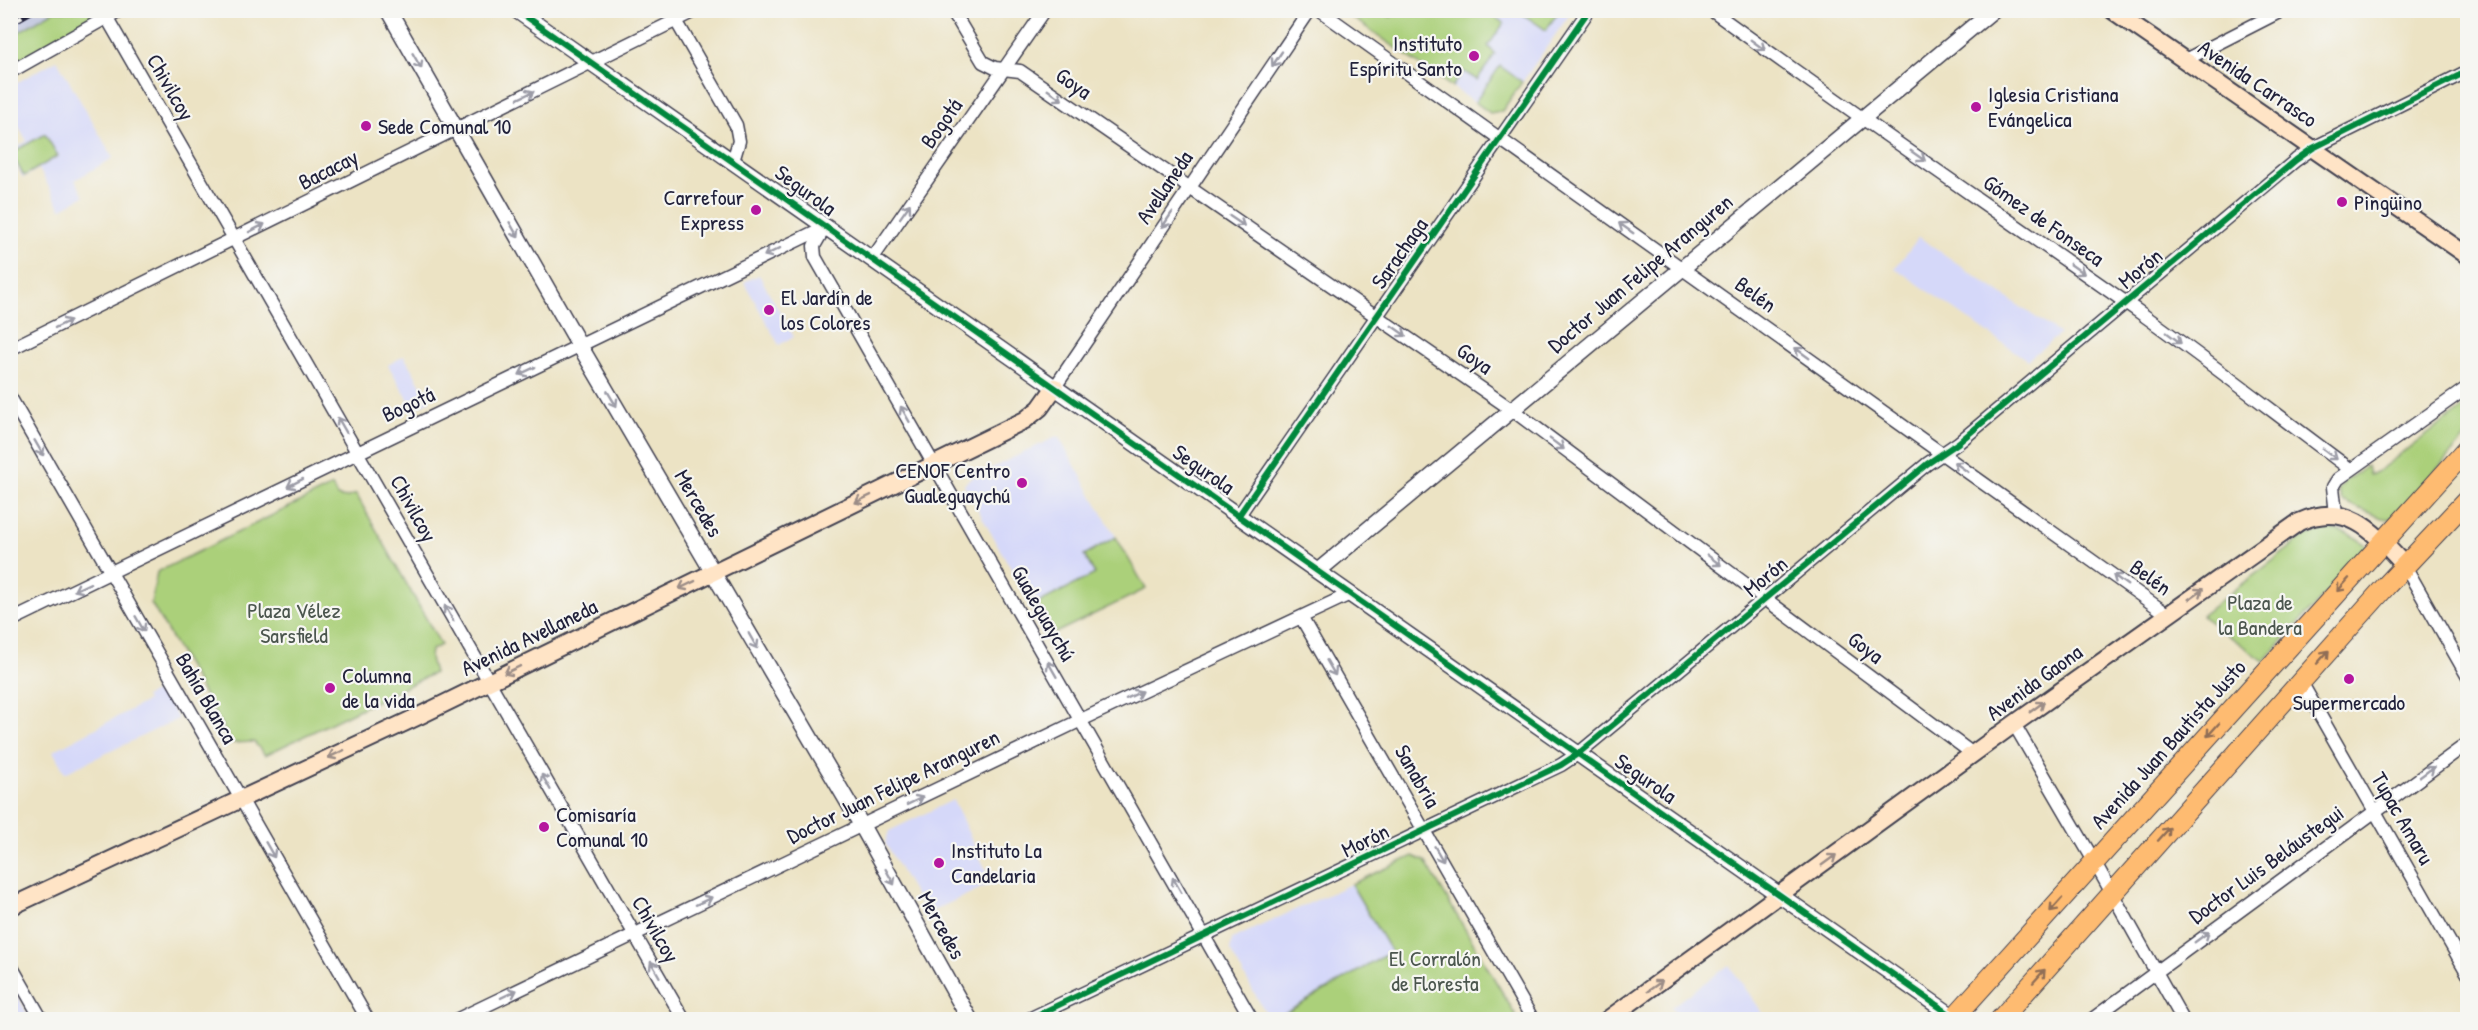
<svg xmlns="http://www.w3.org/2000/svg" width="2478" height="1030" viewBox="0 0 2478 1030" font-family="'Patrick Hand',sans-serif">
  <rect width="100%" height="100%" fill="#f6f6f2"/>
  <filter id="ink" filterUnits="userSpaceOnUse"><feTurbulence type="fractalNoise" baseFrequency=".0167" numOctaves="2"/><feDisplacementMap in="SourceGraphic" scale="12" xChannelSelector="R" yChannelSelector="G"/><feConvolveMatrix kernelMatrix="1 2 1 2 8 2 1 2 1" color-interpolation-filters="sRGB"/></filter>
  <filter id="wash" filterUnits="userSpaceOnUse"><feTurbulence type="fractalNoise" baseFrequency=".008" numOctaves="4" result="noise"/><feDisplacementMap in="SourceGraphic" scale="24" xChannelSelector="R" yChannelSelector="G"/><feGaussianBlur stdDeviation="1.35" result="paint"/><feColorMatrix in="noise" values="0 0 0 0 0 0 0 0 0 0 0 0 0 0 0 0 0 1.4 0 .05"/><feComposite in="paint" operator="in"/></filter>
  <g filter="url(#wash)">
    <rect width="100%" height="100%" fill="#ece3c4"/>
    <path fill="#d5d8f9" d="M 1343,11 L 1572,11 L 1502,111 L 1490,113 Z
      M 57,60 L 113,158 L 75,180 L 84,196 L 61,209 L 39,169 L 23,178 L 11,156 L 10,151 L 27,141 L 11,113 L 11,86 Z
      M 1919,237 L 2060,334 L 2027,360 L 1895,268 Z
      M 759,275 L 794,337 L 779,345 L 744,282 Z
      M 404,356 L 430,401 L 414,409 L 388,365 Z
      M 1058,436 L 1146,589 L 1049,636 L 964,485 L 969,479 Z
      M 158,690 L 162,690 L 178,719 L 65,773 L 53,751 L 147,701 L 145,697 Z
      M 953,800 L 992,883 L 926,914 L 885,843 L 889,831 Z
      M 1351,884 L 1391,952 L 1275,1019 L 1270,1020 L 1230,951 L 1232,939 Z
      M 1729,965 L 1767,1019 L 1680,1019 L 1671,1007 Z
      M 10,983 L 11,983 L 30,1019 L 11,1019 Z"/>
    <path fill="#bdc3de" d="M 11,11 L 54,11 L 11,37 Z"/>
    <path fill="#abd07a" stroke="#66795a" stroke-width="1.5" d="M 54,11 L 93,11 L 95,17 L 11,65 L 10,37 Z
      M 1343,11 L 1381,11 L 1391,17 L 1396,11 L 1485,11 L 1504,23 L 1488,46 L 1495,54 L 1477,80 L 1463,71 L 1452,87 Z
      M 1518,11 L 1559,11 L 1546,30 Z
      M 1500,66 L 1522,82 L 1502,111 L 1490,113 L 1475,102 Z
      M 45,134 L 58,156 L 24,176 L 11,153 Z
      M 2467,405 L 2467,436 L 2395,516 L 2388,519 L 2382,518 L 2342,501 L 2338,490 L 2345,481 L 2367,466 L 2369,475 L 2378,471 Z
      M 332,486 L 337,496 C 345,499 348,497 356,494 L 441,645 L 431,650 L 430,658 L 434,673 L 265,755 L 254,742 L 232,743 L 151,603 L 157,572 Z
      M 2328,529 C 2343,530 2354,535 2366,545 L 2366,549 L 2264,661 L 2203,617 L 2202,615 L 2304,537 Z
      M 1116,537 L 1146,589 L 1049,636 L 1032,606 L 1095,574 L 1084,555 Z
      M 1413,856 L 1425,861 L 1518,1019 L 1275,1019 L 1391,952 L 1351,884 Z"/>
  </g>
  <g filter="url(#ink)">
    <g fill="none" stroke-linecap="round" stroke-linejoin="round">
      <g stroke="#403f50" stroke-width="15">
        <path id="minor" d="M 670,10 L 736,125 L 739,141 L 733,161
          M 952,10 L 983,62 L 995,68 L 1020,71 L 1511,409 L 1973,754
          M 1319,10 L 2167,614
          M 1711,10 C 1853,114 1998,212 2142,314 C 2212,364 2280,417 2350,469
          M 107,18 L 684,1020
          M 2185,60 L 2283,10
          M 10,72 L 120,10
          M 825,227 L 814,246 L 815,257 L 1252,1020
          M 872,259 L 1045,10
          M 10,349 L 697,10
          M 1055,387 L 1310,10
          M 10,397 L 368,1020
          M 2336,514 L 2333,487 L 2338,479 L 2468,387
          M 1239,515 L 1589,10
          M 2405,566 L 2468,677
          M 1301,617 L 1533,1020
          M 10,621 L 825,227
          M 2301,682 L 2468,974
          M 2014,724 L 2094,861 L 2183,1020
          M 10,964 L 42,1020
          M 456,1020 L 1081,720 L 1350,594
          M 1027,1020 L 1561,765 L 1579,753 L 1927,464 L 1958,443 L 2296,160 L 2313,148 L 2468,71
          M 2091,1020 L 2468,743"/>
      </g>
      <g stroke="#403f50" stroke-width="18">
        <path id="tertiary" d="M 388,10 L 580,346 L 862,826 L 970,1020
          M 516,10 L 1958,1020
          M 1318,571 L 1993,10"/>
      </g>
      <g stroke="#403f50" stroke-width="20">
        <path id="secondary" d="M 2112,10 L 2468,256
          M 10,907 L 421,715 L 1025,420 L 1040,408 L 1055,387
          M 1607,1020 L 2014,724 L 2299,522 C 2348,500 2374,532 2405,566"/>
      </g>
      <g stroke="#403f50" stroke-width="22">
        <path id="primary" d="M 1952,1020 L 2468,448
          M 2000,1020 L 2386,586 L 2468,499"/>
      </g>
      <use href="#minor" stroke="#fff" stroke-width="12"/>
      <use href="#tertiary" stroke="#fff" stroke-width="15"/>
      <use href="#secondary" stroke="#ffe4c6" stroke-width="16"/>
      <use href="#primary" stroke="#febb71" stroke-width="20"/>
      <g stroke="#22223b" stroke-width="7">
        <path id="rail" d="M 10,23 L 33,10"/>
      </g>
      <use href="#rail" stroke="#f6f6f2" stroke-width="4.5" stroke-dasharray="14" stroke-linecap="butt"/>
      <g stroke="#f6f6f2" stroke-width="10">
        <path id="cycleway" d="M 516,10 L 1958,1020
          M 1239,515 L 1589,10
          M 1027,1020 L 1561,765 L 1579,753 L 1927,464 L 1958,443 L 2296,160 L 2313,148 L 2468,71"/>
      </g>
      <use href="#cycleway" stroke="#00873e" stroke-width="6"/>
    </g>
    <defs><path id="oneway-shaft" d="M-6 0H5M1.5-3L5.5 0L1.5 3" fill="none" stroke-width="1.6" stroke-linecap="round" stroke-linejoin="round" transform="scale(1.5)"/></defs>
    <g stroke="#9c9ca7">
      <use href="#oneway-shaft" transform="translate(1758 45) rotate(36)"/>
      <use href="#oneway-shaft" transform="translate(1277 59) rotate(124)"/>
      <use href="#oneway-shaft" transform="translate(417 61) rotate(60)"/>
      <use href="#oneway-shaft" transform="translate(526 95) rotate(-26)"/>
      <use href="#oneway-shaft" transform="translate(1055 95) rotate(35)"/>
      <use href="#oneway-shaft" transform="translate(1918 156) rotate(35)"/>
      <use href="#oneway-shaft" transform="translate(905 211) rotate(-55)"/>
      <use href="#oneway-shaft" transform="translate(1167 220) rotate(124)"/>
      <use href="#oneway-shaft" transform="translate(1237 221) rotate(34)"/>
      <use href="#oneway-shaft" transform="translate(257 228) rotate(-27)"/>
      <use href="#oneway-shaft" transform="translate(1626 228) rotate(-145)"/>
      <use href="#oneway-shaft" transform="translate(514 230) rotate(60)"/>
      <use href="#oneway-shaft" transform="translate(772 252) rotate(154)"/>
      <use href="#oneway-shaft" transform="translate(2077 269) rotate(35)"/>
      <use href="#oneway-shaft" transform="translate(63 324) rotate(-26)"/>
      <use href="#oneway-shaft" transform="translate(1399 331) rotate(35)"/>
      <use href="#oneway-shaft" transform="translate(2174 338) rotate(37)"/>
      <use href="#oneway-shaft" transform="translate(1802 353) rotate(-144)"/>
      <use href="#oneway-shaft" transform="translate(527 371) rotate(155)"/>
      <use href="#oneway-shaft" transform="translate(612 399) rotate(59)"/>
      <use href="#oneway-shaft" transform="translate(905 414) rotate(-120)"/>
      <use href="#oneway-shaft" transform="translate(342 425) rotate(-120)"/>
      <use href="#oneway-shaft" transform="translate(1557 444) rotate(37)"/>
      <use href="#oneway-shaft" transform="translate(39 448) rotate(60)"/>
      <use href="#oneway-shaft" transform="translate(2330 454) rotate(37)"/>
      <use href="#oneway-shaft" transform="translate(1961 467) rotate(-145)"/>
      <use href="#oneway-shaft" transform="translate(295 483) rotate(153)"/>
      <use href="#oneway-shaft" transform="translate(1714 560) rotate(37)"/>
      <use href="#oneway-shaft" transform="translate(2120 580) rotate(-144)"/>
      <use href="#oneway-shaft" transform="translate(82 587) rotate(155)"/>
      <use href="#oneway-shaft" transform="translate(449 613) rotate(-119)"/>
      <use href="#oneway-shaft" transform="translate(140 624) rotate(60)"/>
      <use href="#oneway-shaft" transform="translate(753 641) rotate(60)"/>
      <use href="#oneway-shaft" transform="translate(1331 668) rotate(60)"/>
      <use href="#oneway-shaft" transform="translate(1052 669) rotate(-120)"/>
      <use href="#oneway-shaft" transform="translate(1134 695) rotate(-25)"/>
      <use href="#oneway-shaft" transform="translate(2427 772) rotate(-36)"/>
      <use href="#oneway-shaft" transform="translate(546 782) rotate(-120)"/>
      <use href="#oneway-shaft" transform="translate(915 801) rotate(-26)"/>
      <use href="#oneway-shaft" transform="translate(270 850) rotate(60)"/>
      <use href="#oneway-shaft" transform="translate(1439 854) rotate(60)"/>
      <use href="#oneway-shaft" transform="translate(890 877) rotate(61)"/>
      <use href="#oneway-shaft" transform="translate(1177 885) rotate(-120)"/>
      <use href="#oneway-shaft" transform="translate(704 901) rotate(-25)"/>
      <use href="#oneway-shaft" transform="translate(2202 937) rotate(-36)"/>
      <use href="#oneway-shaft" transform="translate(655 969) rotate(-120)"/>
      <use href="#oneway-shaft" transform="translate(509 994) rotate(-26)"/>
    </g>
    <g stroke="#9c8d87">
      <use href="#oneway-shaft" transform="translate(863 499) rotate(154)"/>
      <use href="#oneway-shaft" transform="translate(687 585) rotate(154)"/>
      <use href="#oneway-shaft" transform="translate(2196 594) rotate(-35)"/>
      <use href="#oneway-shaft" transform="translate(512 670) rotate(154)"/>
      <use href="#oneway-shaft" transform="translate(2037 707) rotate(-36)"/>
      <use href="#oneway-shaft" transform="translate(336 754) rotate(155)"/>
      <use href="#oneway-shaft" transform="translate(1829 860) rotate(-36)"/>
      <use href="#oneway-shaft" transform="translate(1655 986) rotate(-35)"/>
    </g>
    <g stroke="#906e56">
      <use href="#oneway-shaft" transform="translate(2343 585) rotate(132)"/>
      <use href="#oneway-shaft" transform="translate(2323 657) rotate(-48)"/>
      <use href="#oneway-shaft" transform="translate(2213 730) rotate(132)"/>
      <use href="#oneway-shaft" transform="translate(2164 834) rotate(-48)"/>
      <use href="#oneway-shaft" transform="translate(2056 905) rotate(132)"/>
      <use href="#oneway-shaft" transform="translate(2039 976) rotate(-48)"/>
    </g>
  </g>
  <g fill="#b5179e" stroke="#f6f6f2" stroke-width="2">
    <circle cx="1474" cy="56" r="6"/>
    <circle cx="1976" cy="107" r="6"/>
    <circle cx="366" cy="126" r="6"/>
    <circle cx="2342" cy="202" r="6"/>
    <circle cx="756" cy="210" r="6"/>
    <circle cx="769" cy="310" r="6"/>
    <circle cx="1022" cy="483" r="6"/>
    <circle cx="2349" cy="679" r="6"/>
    <circle cx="330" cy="688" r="6"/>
    <circle cx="544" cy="827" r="6"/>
    <circle cx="939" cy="863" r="6"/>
  </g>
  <g text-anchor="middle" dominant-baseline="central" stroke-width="4.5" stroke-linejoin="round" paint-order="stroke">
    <g font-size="22" fill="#22223b" stroke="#f6f6f2" text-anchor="start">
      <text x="1462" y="43" text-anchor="end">Instituto<tspan x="1462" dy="25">Espíritu Santo</tspan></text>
      <text x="1988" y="94">Iglesia Cristiana<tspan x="1988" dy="25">Evángelica</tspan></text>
      <text x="378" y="126">Sede Comunal 10</text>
      <text x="744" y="197" text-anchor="end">Carrefour<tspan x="744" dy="25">Express</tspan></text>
      <text x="2354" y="202">Pingüino</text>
      <text x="781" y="297">El Jardín de<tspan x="781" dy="25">los Colores</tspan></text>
      <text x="1010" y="470" text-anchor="end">CENOF Centro<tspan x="1010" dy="25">Gualeguaychú</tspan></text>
      <text x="342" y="675">Columna<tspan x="342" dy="25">de la vida</tspan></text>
      <text x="2349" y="702" text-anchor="middle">Supermercado</text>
      <text x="556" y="814">Comisaría<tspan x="556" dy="25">Comunal 10</tspan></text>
      <text x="951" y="850">Instituto La<tspan x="951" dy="25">Candelaria</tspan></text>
    </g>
    <g font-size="22" fill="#22223b" stroke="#f6f6f2">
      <text transform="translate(1074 83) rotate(35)">Goya</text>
      <text transform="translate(2258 83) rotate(34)">Avenida Carrasco</text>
      <text transform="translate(171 87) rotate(60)">Chivilcoy</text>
      <text transform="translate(941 123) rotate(-55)">Bogotá</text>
      <text transform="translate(328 169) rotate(-27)">Bacacay</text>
      <text transform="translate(1164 187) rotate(-56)">Avellaneda</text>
      <text transform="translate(806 190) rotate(36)">Segurola</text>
      <text transform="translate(2044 220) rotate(35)">Gómez de Fonseca</text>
      <text transform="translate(1399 253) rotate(-55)">Sarachaga</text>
      <text transform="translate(2140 268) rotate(-40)">Morón</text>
      <text transform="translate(1640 273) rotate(-40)">Doctor Juan Felipe Aranguren</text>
      <text transform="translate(1756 294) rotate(36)">Belén</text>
      <text transform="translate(1475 358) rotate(35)">Goya</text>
      <text transform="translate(408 404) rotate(-25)">Bogotá</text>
      <text transform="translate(1204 469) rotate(35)">Segurola</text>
      <text transform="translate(699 503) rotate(60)">Mercedes</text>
      <text transform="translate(414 508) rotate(61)">Chivilcoy</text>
      <text transform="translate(1765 576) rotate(-40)">Morón</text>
      <text transform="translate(2151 577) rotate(36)">Belén</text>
      <text transform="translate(1044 613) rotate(60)">Gualeguaychú</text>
      <text transform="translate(529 637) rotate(-26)">Avenida Avellaneda</text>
      <text transform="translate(1866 647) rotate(37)">Goya</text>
      <text transform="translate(2034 682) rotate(-36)">Avenida Gaona</text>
      <text transform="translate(207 698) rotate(60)">Bahía Blanca</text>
      <text transform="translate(2168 744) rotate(-48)">Avenida Juan Bautista Justo</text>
      <text transform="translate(1418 776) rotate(60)">Sanabria</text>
      <text transform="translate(1646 778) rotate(35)">Segurola</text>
      <text transform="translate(893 786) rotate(-26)">Doctor Juan Felipe Aranguren</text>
      <text transform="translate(2403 818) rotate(60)">Tupac Amaru</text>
      <text transform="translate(1365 840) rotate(-26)">Morón</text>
      <text transform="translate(2266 864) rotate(-36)">Doctor Luis Beláustegui</text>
      <text transform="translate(942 925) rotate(61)">Mercedes</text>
      <text transform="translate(656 929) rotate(60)">Chivilcoy</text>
    </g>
    <g font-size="22" fill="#4b564e" stroke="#f6f6f2">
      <text x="2260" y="602">Plaza de<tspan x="2260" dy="25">la Bandera</tspan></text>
      <text x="294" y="610">Plaza Vélez<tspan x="294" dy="25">Sarsfield</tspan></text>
      <text x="1435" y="958">El Corralón<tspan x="1435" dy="25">de Floresta</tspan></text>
    </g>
  </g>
  <rect width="2478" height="1030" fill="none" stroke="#f6f6f2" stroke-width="36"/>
</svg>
